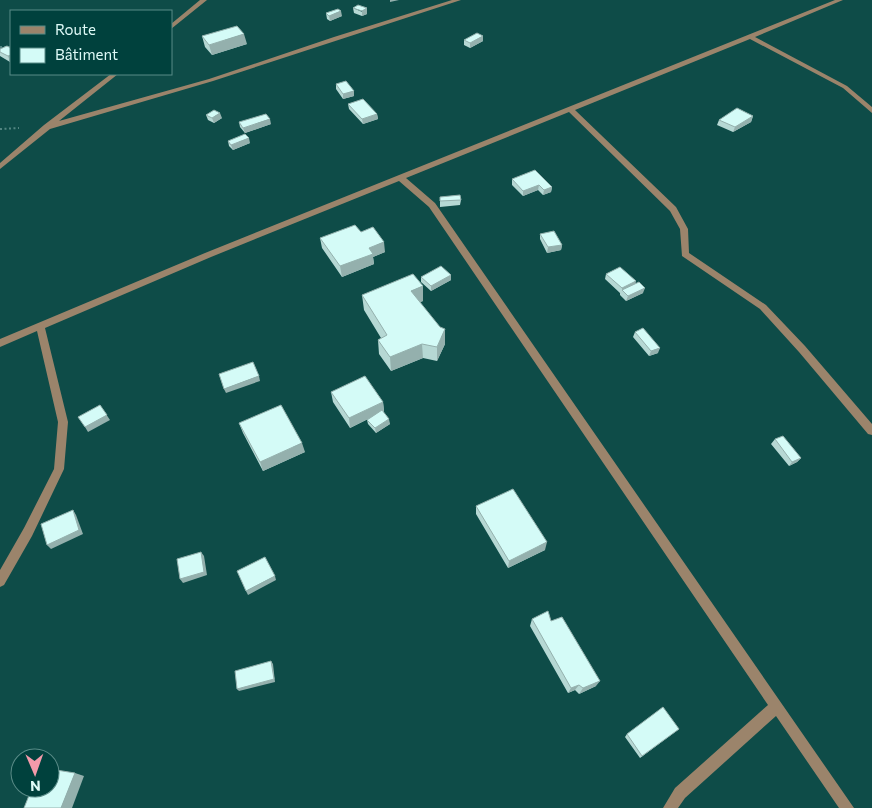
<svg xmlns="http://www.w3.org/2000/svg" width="872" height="808" viewBox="0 0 872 808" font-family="Commissioner,sans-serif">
  <rect width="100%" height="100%" fill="#0e4c48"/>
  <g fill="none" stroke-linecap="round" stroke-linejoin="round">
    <path stroke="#548783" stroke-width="2" stroke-dasharray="2 2.5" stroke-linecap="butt" d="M 0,47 L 11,47
      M 0,129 L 19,128"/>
    <path fill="#9b846b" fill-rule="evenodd" d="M 200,0 L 207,0 L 171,29 L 171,24 Z
      M 452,0 L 461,0 L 213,81 L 50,129 L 0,169 L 0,163 L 44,125 L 111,74 L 118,74 L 59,121 L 209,79 L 334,37 Z
      M 835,0 L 843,0 L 755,37 L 847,86 L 872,107 L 872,113 L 843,88 L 750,39 L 575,110 L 676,207 L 688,229 L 689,253 L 766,305 L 805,346 L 872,424 L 872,435 L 868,434 L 799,352 L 760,309 L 682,256 L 680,229 L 670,211 L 569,112 L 406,178 L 435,203 L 854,808 L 839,808 L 776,716 L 685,798 L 678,808 L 663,808 L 675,788 L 768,705 L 429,207 L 399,181 L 211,257 L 45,328 L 68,422 L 64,469 L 32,536 L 4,585 L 0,587 L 0,570 L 24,528 L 54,469 L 58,422 L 37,331 L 0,347 L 0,339 L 205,253 Z"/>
  </g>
  <path fill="#b6d8d4" d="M 353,8 L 367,14 L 362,16 L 354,13 Z
    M 326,13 L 342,16 L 330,21 L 327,19 Z
    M 202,36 L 247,44 L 212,55 L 205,47 Z
    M 464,40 L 483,41 L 470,48 L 464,45 Z
    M 7,46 L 10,62 L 0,56 L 0,49 Z
    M 336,84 L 354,96 L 343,99 L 336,89 Z
    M 348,104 L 377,114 L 378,119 L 363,124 L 349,109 Z
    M 206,115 L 222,118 L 214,123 L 208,120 Z
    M 753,116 L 751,122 L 733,132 L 717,125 L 719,120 Z
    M 239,122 L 271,124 L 245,133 L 240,127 Z
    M 228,141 L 250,143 L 233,150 L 229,146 Z
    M 512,179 L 552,187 L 551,192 L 543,195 L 538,190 L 523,196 L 512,185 Z
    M 440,197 L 461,200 L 460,205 L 440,207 Z
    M 361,232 L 385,252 L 373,257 L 374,264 L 342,277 L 322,248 L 320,238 Z
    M 540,234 L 562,245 L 561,250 L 547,253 L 540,239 Z
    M 606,274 L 636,283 L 643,293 L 626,301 L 620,295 L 620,293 L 605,279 Z
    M 451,275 L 451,280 L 431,291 L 421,282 L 421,277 Z
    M 362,295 L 423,301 L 420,302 L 445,344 L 437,361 L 423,358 L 391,371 L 379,354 L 378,340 L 381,338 L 364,310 Z
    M 635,332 L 658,353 L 649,356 L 633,337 Z
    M 331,392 L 383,402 L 384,411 L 383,412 L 390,424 L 376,433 L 368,424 L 367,420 L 370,418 L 350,428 L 333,402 Z
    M 239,423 L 305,452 L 263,471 L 243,433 Z
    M 775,439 L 801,458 L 797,462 L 789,466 L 771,444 Z
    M 476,506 L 545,550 L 508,568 L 476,514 Z
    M 532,619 L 551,621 L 596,686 L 579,694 L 575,690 L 568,693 L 530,626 Z
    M 679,729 L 640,758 L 625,737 L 627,734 Z"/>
  <path fill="#94b0ad" d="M 390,0 L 399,0 L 390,2 Z
    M 367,8 L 367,14 L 362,16 L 362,11 Z
    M 341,11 L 342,16 L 330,21 L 329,16 Z
    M 244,34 L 247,44 L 212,55 L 209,45 Z
    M 483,36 L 483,41 L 470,48 L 470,43 Z
    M 11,55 L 11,61 L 10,62 L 8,56 Z
    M 354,91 L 354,96 L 343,99 L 343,94 Z
    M 220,113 L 222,118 L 214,123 L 212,118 Z
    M 377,114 L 378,119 L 363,124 L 362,119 Z
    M 753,116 L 751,122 L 733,132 L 735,127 Z
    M 270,119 L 271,124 L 245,133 L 243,128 Z
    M 249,138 L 250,143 L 233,150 L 231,145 Z
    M 539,185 L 538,190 L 523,196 L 523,191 Z
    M 552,187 L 551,192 L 543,195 L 544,190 Z
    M 384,242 L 385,252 L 373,257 L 374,264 L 342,277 L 340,266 L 369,248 Z
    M 562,245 L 561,250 L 547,253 L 548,247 Z
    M 451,275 L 451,280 L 431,291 L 431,286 Z
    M 636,281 L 635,286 L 622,290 L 622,288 Z
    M 423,286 L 423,301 L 411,306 L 411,291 Z
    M 645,288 L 643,293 L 626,301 L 628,296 Z
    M 445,329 L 445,344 L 437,361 L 437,347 Z
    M 422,344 L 423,358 L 391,371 L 390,357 Z
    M 660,348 L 658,353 L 649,356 L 651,351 Z
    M 259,376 L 260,381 L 226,393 L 224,389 Z
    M 383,402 L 384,411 L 350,428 L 349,418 Z
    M 100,405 L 110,420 L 88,432 L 85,427 Z
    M 389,419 L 390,424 L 376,433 L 375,428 Z
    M 302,443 L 305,452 L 263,471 L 260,462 Z
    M 801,458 L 797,462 L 789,466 L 792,462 Z
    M 73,510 L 76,515 L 83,534 L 51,549 L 47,545 Z
    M 547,542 L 545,550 L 508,568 L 509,561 Z
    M 201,552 L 204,556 L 207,575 L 183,583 L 180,579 Z
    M 275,576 L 276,580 L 248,595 L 246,591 Z
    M 271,661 L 273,664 L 275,682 L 239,691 L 237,689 Z
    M 600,681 L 596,686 L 579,694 L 583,688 Z
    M 579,685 L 575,690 L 568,693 L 571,688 Z
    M 75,773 L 84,776 L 72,808 L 61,808 Z"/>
  <path fill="#d4fbf7" stroke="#94b0ad" d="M 358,5 L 367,8 L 362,11 L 353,8 Z
    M 338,9 L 341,11 L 329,16 L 326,13 Z
    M 237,26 L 244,34 L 209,45 L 202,36 Z
    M 477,33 L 483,36 L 470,43 L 464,40 Z
    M 7,46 L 11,48 L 11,55 L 8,56 L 0,52 L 0,49 Z
    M 346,81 L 354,91 L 343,94 L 336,84 Z
    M 363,99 L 377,114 L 362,119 L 348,104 Z
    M 737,108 L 753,116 L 735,127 L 719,120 Z
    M 214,110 L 220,113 L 212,118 L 206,115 Z
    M 266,114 L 270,119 L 243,128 L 239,122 Z
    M 245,134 L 249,138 L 231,145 L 228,141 Z
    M 535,170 L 552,187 L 544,190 L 539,185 L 523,191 L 512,179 Z
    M 460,195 L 461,200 L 440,201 L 440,197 Z
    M 355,225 L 361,232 L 373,227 L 384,242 L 369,248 L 373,254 L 340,266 L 320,238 Z
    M 554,231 L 562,245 L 548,247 L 540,234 Z
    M 441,266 L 451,275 L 431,286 L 421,277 Z
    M 620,267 L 636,281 L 622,288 L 606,274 Z
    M 413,274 L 423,286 L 411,291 L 440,327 L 445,329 L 437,347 L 422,344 L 390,357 L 378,340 L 387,335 L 362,295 Z
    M 639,282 L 645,288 L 628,296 L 622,290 Z
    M 643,328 L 660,348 L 651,351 L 635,332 Z
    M 253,362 L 259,376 L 224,389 L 219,374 Z
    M 365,376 L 383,402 L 349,418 L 331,392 Z
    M 100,405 L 107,415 L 85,427 L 78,417 Z
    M 281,405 L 302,443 L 260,462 L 239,423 Z
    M 382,410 L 389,419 L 375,428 L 367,420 Z
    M 783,436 L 801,458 L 792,462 L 775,439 Z
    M 513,489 L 547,542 L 509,561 L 476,506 Z
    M 73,510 L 79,530 L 47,545 L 41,524 Z
    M 201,552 L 204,572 L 180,579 L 177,559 Z
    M 265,557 L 275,576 L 246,591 L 237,571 Z
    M 548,611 L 551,621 L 562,617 L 600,681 L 583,688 L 579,685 L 571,688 L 532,619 Z
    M 271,661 L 274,679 L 237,689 L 235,671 Z
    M 663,707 L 679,729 L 642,756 L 627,734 Z
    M 50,769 L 75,773 L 61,808 L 24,808 L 32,788 L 50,788 Z"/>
  <rect x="10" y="10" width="162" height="65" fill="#00413d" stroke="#598b87"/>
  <rect x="20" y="26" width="25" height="8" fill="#9b846b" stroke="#598b87"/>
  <text x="55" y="35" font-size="15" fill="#defaf7">Route</text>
  <rect x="20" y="48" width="25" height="15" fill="#d4fbf7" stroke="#598b87"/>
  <text x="55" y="60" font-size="15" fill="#defaf7">Bâtiment</text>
  <g transform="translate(35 773) rotate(178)"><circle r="24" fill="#00413d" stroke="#598b87"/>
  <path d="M0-4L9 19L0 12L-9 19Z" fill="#f39aaa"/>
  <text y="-8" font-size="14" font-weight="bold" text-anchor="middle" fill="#defaf7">N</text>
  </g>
</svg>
